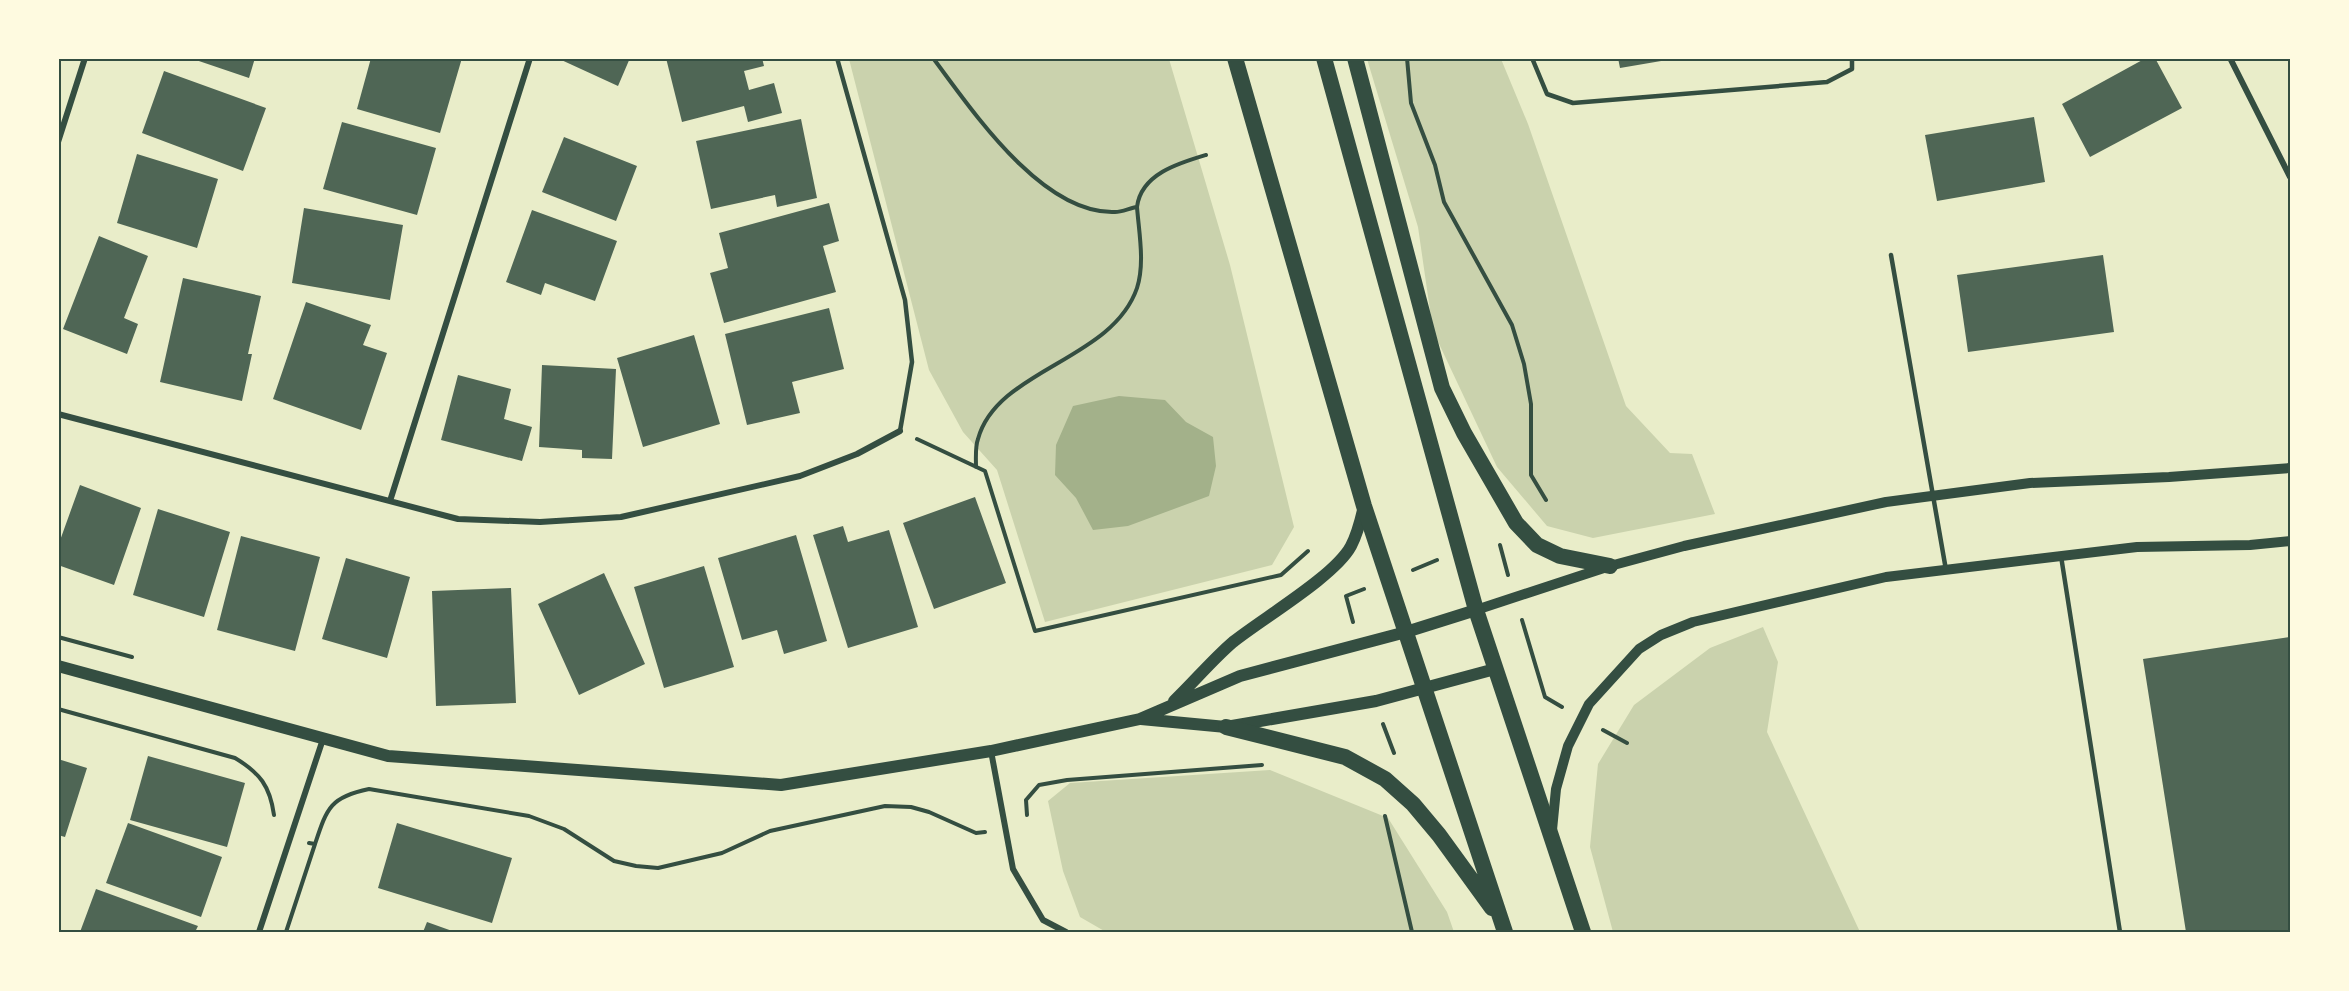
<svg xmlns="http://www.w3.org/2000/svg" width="2349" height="991" viewBox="0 0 2349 991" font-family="'DM Sans',sans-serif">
  <rect width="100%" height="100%" fill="#e9edc9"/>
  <path fill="#cad2ad" d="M 849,59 L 1169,59 L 1230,265 L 1294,527 L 1272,565 L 1045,622 L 997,470 L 963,432 L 929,370 Z
    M 1367,59 L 1501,59 L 1528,124 L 1626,406 L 1670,453 L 1692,454 L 1715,514 L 1593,538 L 1547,526 L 1497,467 L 1433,331 L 1418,227 Z
    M 1763,627 L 1778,662 L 1767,732 L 1860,932 L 1613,932 L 1590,847 L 1598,764 L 1634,705 L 1710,648 Z
    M 1270,770 L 1388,818 L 1447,912 L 1454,932 L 1106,932 L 1080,917 L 1063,871 L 1048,801 L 1070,783 Z"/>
  <path fill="#a3b18a" d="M 1119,396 L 1165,400 L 1186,422 L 1213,437 L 1216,466 L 1209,496 L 1128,526 L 1093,530 L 1076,498 L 1055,475 L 1056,445 L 1073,406 Z"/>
  <path fill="#4f6655" d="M 190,58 L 255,58 L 249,78 Z
    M 371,58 L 462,58 L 440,133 L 357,109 Z
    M 557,58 L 630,58 L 618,86 Z
    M 666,58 L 762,58 L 764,66 L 744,71 L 749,90 L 774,83 L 782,113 L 748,122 L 744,106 L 682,122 Z
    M 1618,58 L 1667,58 L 1667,60 L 1620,68 Z
    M 2146,58 L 2155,58 L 2182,108 L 2090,157 L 2062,104 Z
    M 164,71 L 266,108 L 243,171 L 142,133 Z
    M 2034,117 L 2045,182 L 1937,201 L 1925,135 Z
    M 801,119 L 817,198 L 777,207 L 775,195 L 711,209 L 696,141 Z
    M 342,122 L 436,148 L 417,215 L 323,189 Z
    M 564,137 L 637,166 L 616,221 L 542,192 Z
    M 137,154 L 218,179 L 197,248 L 117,223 Z
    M 829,203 L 839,241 L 823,246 L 836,292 L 724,323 L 710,273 L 728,268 L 719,233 Z
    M 304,208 L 403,225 L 390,300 L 292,283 Z
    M 532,210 L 617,241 L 595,301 L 545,283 L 541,295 L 506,282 Z
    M 99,236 L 148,256 L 124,318 L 138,324 L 127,354 L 63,329 Z
    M 2103,255 L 2114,332 L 1968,352 L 1957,275 Z
    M 183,278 L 261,296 L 248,354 L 252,354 L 242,401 L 160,382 Z
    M 306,302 L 371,325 L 363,345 L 387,353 L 361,430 L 273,399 Z
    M 829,308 L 844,369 L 792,382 L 800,413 L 747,425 L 725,334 Z
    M 694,335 L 720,424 L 643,447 L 617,358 Z
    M 542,365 L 616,369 L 612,459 L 582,458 L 582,450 L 539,447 Z
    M 458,375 L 511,389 L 504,419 L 532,427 L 522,461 L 441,440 Z
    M 80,485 L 141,508 L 114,585 L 58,565 L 58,546 Z
    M 975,497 L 1006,583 L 934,609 L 903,523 Z
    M 158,509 L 230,532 L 204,617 L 133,595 Z
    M 843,526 L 848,542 L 889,530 L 918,627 L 848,648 L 813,535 Z
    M 796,535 L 827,641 L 784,654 L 777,630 L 742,640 L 718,558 Z
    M 241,536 L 320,557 L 295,651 L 217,630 Z
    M 346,558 L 410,577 L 387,658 L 322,639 Z
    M 704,566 L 734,667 L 664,688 L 634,587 Z
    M 604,573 L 645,664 L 579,695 L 538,604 Z
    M 511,588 L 516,703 L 436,706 L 432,591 Z
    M 2290,637 L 2290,932 L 2186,932 L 2143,659 Z
    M 148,756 L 245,783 L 227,847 L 130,820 Z
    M 58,759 L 87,768 L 65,837 L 58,835 Z
    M 128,823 L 222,857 L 201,917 L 106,883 Z
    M 397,823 L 512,858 L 492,923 L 378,888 Z
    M 96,889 L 198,926 L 195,932 L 80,932 Z
    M 427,922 L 455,932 L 423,932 Z"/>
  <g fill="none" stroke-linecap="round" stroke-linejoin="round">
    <path stroke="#344e41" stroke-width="4" d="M 933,58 C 972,110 1042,215 1115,212 C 1122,212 1130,208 1137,207 C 1139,233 1145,263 1137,288 C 1112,361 997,369 978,439 C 975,447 976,458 976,467
      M 1407,58 L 1411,103 L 1435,165 L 1444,202 L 1512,325 L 1524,364 L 1531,404 L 1531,475 L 1546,500
      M 1137,207 C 1141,174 1179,163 1206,155
      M 917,439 L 985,471 L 1035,631 L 1281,575 L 1308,551
      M 1500,545 L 1508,575
      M 1413,570 L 1437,560
      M 1522,620 L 1545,697 L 1562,707
      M 1353,622 L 1346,596 L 1364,589
      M 58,637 L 132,657
      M 58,709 L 235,758 C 260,773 270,786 274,815
      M 1383,724 L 1394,753
      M 1603,730 L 1627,743
      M 1027,815 L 1026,800 L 1039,785 L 1067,780 L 1262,765
      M 1385,816 L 1412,932
      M 309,843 L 315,844 C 327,808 330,797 369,789 L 529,816 L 564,829 L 614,861 L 636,866 L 658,868 L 722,853 L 770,831 L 885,806 L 911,807 L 929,812 L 976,833 L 985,832
      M 286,932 L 315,844"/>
    <path stroke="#344e41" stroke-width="4.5" d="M 837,58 L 905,300 L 912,362 L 900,431
      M 1532,58 L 1547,94 L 1573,103 L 1827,82 L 1852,69 L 1852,58
      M 1891,255 L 1946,570
      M 2061,556 L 2120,932"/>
    <path stroke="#344e41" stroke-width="6" d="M 2230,58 L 2290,177
      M 58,142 L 85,58
      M 58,414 L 458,519 L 540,522 L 621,517 L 800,476 L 857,454 L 900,431
      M 390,501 L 530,58
      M 991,751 L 1013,869 L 1043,920 L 1066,932
      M 259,932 L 323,739"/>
    <path stroke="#344e41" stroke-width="10" d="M 1476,610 L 1610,566 L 1684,546 L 1886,502 L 2030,483 L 2169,477 L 2290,468
      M 1552,830 L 1556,789 L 1568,746 L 1589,704 L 1639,649 L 1661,635 L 1693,622 L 1886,577 L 2137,547 L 2250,545 L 2290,541"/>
    <path stroke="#344e41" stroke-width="12" d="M 58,666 L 388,756 L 781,785 L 991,751 L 1140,719 L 1240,676 L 1406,632 L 1476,610
      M 1174,701 C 1194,682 1212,660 1233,642 C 1263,618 1335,576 1351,546 C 1358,533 1361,519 1364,506
      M 1141,719 L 1226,727 L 1376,701 L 1495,669"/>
    <path stroke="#344e41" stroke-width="16" d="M 1235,58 L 1364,506 L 1505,932
      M 1324,58 L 1476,610 L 1583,932
      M 1355,58 L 1442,388 L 1464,433 L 1516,523 L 1537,545 L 1560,556 L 1610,566
      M 1226,727 L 1345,757 L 1385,779 L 1413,804 L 1439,835 L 1492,908"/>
  </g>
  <rect width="2349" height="991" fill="none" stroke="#fefae0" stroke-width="120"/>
  <rect x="60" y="60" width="2229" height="871" fill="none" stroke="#344e41" stroke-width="2"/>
</svg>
